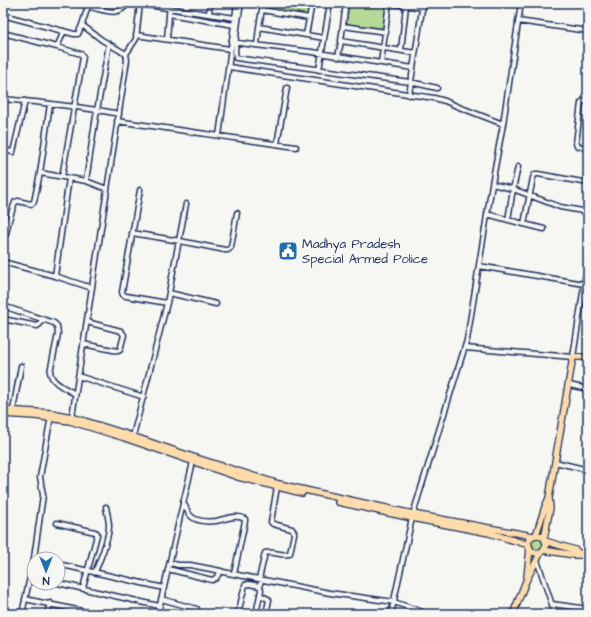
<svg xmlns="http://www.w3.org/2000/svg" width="591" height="617" viewBox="0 0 591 617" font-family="'Architects Daughter',sans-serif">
  <rect width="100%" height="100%" fill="#f6f6f2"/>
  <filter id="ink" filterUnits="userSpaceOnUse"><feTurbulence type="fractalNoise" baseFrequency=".025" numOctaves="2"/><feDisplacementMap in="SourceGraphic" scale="8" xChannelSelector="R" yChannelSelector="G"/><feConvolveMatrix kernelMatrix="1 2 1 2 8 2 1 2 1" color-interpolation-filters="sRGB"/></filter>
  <g filter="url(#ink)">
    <path fill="#b4da95" stroke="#68847a" d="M 267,3 L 309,3 L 307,15 L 266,9 Z
      M 349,3 L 368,3 L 386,5 L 383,28 L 346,24 Z
      M531 544a6 6 0 1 1 12 0a6 6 0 1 1-12 0Z"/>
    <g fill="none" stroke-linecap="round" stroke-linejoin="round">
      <g stroke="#1b2f5e" stroke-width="7">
        <path id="minor" d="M 79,3 C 85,5 91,7 98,9 C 110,12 120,15 128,3
          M 241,3 C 239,16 233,47 236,58 L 410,82 L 437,88
          M 263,3 L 259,27 L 324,38
          M 346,3 L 341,41 L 415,53
          M 511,3 L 521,5
          M 140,4 L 235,18
          M 88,6 L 82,25 L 102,40 L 126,54
          M 262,10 L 309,18
          M 169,14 L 234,25
          M 209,14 L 210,3
          M 3,15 L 74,34 L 78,34 L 82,25
          M 518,21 L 588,31
          M 343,26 L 386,32
          M 3,33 L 57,47 L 64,31
          M 136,35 L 230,49
          M 306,35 L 312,3
          M 167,39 L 170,3
          M 231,42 L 312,52 L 413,68
          M 257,45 L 259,27
          M 57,47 L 81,54 L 82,55 L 83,57 L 62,177
          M 401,50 L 406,6
          M 338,57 L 341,41
          M 381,63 L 389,3 L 423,8
          M 229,67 L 434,98 L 445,101 L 459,107 L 503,124
          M 319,70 L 330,3
          M 409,95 L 423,3
          M 3,101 L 3,99 C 42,103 80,106 119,114
          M 588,101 L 583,101 L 581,103 L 576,143 L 577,146 L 588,148
          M 117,121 L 296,147
          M 219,136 L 237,3
          M 277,144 L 287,88
          M 3,150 L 13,152 L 25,101
          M 40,173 L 50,104
          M 86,181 L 96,116 L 109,44
          M 492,184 L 513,189 L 560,207 L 588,212
          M 487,214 L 524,224
          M 508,220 L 513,189 L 518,167
          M 544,229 L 524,224 L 533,178 L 535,174 L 538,174 L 588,183
          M 132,233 L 180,241 L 225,250 L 228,250 L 231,247 L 237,213
          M 6,234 L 9,220 L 15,202 L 18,201 L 31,204 L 34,202 L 40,173 L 86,181 L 107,189
          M 3,262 L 55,276 L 92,288
          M 479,266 L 584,284
          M 55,276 L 69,178
          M 169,293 L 216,304
          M 167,303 L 186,204
          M 3,306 L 54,323 L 57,326 L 58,334 L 50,372 C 52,384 66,388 75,394
          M 3,319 L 37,326 L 40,324 L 42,319
          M 83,344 L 118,351 L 120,350 L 124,335 L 121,331 L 87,322
          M 465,348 L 573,357 L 588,260
          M 78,376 L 144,397
          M 569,385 L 588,389
          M 13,410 L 21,366
          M 72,417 L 127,60 L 126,54 L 136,39 L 140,3
          M 133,436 L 167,303 L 126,296 L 123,295 L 122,292 L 140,190
          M 555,462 L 588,470
          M 183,502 C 185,506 187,510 189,514 C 195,522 207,522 216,521 C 226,519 235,514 245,519 L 245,521 L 234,574
          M 413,514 L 467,340 L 492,184 L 503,124 L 521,3
          M 57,523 L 95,532 L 97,533 L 97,535 L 83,588
          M 537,560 L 555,614
          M 170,563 L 178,565 L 190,565 L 221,571
          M 58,564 L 164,588
          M 168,569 L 212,580 L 216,578 L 221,571 L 223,572 L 330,593 L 394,602 L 428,614
          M 95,572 C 100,559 109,540 109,526 C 109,520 107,513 106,507
          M 259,579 L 265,553 C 273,551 281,556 289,554 L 290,553 L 294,534 L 294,532 L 292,529 L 273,524 L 271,522 L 277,487
          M 58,583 L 159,606
          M 260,595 L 268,599 L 269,600 L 266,614
          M 25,599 L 96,614
          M 161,599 L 197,609
          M 552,604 L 588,609
          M 22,614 L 34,558 L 43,495 L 40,477 L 51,416
          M 47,614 L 50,603
          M 158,614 L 181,512 L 193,462
          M 238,614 L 245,585 L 249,584 L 260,586
          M 256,614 L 261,590 L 260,586 L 261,579
          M 391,614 L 412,518"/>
      </g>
      <g stroke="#1b2f5e" stroke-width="8">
        <path id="major" d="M 3,410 L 51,413 L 72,417 L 123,433 L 193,457 L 279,484 L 318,493 L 413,514 L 533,536
          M 3,414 L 35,416 L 70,421 L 122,437 L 238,477 L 302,493
          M 338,502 L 412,518 L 489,533 L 529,545
          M 536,535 L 545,507 L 548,500
          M528 544a9 9 0 1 1 18 0a9 9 0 1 1-18 0Z
          M 544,539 L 550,508 L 549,498 L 555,462 L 573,357 L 588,357
          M 545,541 L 575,550 L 582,555
          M 543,550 L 574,555 L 582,555 L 588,556
          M 527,577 L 530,548
          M 513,614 L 526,581 L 541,552"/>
      </g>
      <use href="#minor" stroke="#f6f6f2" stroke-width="4"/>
      <use href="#major" stroke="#fddcac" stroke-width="5.5"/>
    </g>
  </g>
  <defs>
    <g id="civic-square" transform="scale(1)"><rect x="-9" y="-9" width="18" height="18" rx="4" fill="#1f6fb2" stroke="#f6f6f2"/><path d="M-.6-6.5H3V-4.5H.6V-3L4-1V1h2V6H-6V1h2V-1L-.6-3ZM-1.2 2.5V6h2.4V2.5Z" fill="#fff"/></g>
  </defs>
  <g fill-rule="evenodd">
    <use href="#civic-square" x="288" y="251"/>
  </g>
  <g text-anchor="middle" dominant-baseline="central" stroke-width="3" stroke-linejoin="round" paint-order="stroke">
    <g font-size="13" fill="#1b2f5e" stroke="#f6f6f2" text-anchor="start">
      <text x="302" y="244">Madhya Pradesh<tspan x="302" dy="15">Special Armed Police</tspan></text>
    </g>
  </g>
  <rect width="591" height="617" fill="none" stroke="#f6f6f2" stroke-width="16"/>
  <rect x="8" y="8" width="575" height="601" fill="none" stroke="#1b2f5e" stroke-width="1.5" filter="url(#ink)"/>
  <g transform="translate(46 571) rotate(180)"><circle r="19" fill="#f6f6f2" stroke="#9ea6b7"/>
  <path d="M0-3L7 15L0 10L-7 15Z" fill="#1f6fb2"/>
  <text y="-6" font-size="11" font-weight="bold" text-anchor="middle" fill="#1b2f5e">N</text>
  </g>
</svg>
